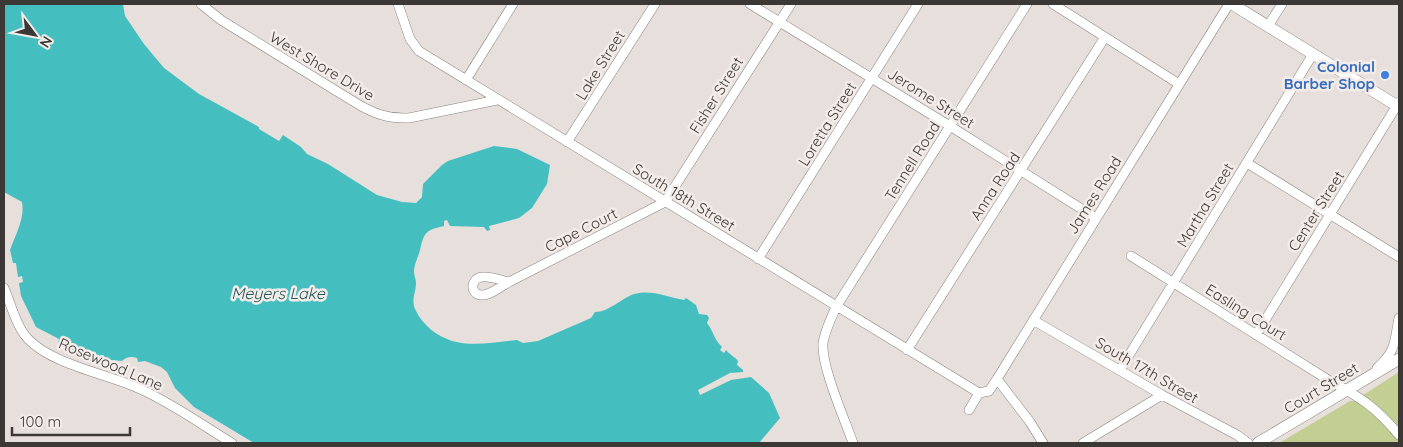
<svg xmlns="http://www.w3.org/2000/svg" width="1403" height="447" viewBox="0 0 1403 447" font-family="Quicksand,sans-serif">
  <rect width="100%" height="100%" fill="#e6dfdb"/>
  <path fill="#c3cf92" d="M 1399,372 L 1399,443 L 1279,443 L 1350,401 L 1354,401 Z"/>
  <path fill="#45bec0" d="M 4,4 L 123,4 L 125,16 L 144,44 L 164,68 L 199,94 L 259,127 L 259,129 L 279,141 L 283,135 L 301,147 L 307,154 L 328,164 L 377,195 L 402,202 L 416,203 L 422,197 L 423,184 L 442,165 L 448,161 L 494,146 L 517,149 L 550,165 L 547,184 L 532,208 L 519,218 L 489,226 L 490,230 L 487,231 L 484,227 L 450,226 L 447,220 L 444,221 L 444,226 C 425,230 424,233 420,250 C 418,258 414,264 414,272 C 414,276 416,279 416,283 C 416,293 411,299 415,309 C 422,325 437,336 452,341 C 473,347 496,342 517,340 L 523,343 L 538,341 L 591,318 L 595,312 C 609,312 620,299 634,294 C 650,289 668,297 684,300 L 686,298 L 696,305 L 699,314 L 707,315 L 709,318 L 707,323 C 714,332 713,338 722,347 L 720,350 L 724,353 L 726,350 C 730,355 735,357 738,361 L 737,365 L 743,370 L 743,372 L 730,373 L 698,390 L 700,395 L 731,380 L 751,377 L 769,393 L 780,418 L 759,443 L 254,443 L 194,407 L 175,388 L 167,372 L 161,367 L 145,361 L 138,362 L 137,358 C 131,356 126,357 122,361 C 99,359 78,355 58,343 L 59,339 L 36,327 L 21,296 L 19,283 L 23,282 L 22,276 L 18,277 L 16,263 L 13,263 L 10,250 C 16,234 25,218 22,202 L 4,192 Z"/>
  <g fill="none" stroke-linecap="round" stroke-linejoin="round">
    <g stroke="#89837f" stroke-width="10">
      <path id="minor" d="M 201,4 L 221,20 L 356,103 C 374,114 389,119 409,118 L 497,100
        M 398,4 L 410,39 L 419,51 L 979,393
        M 750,4 L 950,126 L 1096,218
        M 1053,4 L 1179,84
        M 1268,26 L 1282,4
        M 466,80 L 513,4
        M 567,142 L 655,4
        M 1247,163 L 1399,257
        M 1131,256 L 1330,381 C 1360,397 1377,408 1399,435
        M 758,259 L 918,4
        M 509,282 C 502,286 489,296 481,295 C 469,294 471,278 482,277 C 490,276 500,280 509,282 L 513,280 L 665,202 L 791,4
        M 4,288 C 11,304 16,326 28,339 C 53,365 108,374 140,389 C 172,403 202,425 232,443
        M 1033,320 L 1162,395 L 1237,435 L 1248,443
        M 1256,335 L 1399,102
        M 907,350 L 1105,37
        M 1377,368 C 1397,350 1394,342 1399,318
        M 1120,370 L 1313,54
        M 997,379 L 1030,422 L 1043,443
        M 979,393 L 989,391 L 997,379 L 1229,4
        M 969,410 L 979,393
        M 853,443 C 845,420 821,366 823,343 C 825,330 831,319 836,307 L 1027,4
        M 1083,443 L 1162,395"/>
    </g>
    <g stroke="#89837f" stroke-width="12">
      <path id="major" d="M 1232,4 L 1399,107
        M 1258,443 L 1399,359"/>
    </g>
    <use href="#minor" stroke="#fff" stroke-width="9"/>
    <use href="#major" stroke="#fff" stroke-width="11"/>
  </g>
  <circle fill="#3f7fe0" stroke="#f3ece8" stroke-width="2" cx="1385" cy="75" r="5"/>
  <g text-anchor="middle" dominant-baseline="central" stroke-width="5" stroke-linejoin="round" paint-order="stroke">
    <g font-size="15" fill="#3b3836" stroke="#f3ece8">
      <text transform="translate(600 65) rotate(-58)">Lake Street</text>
      <text transform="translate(322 66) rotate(31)">West Shore Drive</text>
      <text transform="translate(716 95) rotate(-58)">Fisher Street</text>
      <text transform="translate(931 98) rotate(32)">Jerome Street</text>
      <text transform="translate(827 124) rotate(-58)">Loretta Street</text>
      <text transform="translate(912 161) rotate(-58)">Tennell Road</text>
      <text transform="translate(995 186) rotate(-57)">Anna Road</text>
      <text transform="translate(1094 195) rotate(-58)">James Road</text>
      <text transform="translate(684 197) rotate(31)">South 18th Street</text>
      <text transform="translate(1205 205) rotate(-59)">Martha Street</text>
      <text transform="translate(1316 211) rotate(-58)">Center Street</text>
      <text transform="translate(581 230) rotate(-27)">Cape Court</text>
      <text transform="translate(1246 312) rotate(32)">Easling Court</text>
      <text transform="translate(111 364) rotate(23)">Rosewood Lane</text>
      <text transform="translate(1147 370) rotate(30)">South 17th Street</text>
      <text transform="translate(1321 388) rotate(-31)">Court Street</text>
    </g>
    <g font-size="15" font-weight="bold" fill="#366cbe" stroke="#f3ece8" text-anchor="end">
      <text x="1375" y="66">Colonial<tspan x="1375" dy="17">Barber Shop</tspan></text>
    </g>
    <g font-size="16" font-style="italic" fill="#255859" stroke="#f3ece8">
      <text x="278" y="293">Meyers Lake</text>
    </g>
  </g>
  <rect width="1403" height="447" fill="none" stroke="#3b3836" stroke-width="10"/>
  <g transform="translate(35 35) rotate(122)" stroke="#f3ece8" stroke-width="4" paint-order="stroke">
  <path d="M0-4L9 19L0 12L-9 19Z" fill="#3b3836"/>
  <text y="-8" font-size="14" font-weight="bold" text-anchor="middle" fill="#3b3836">N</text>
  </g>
  <path d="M12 427v8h118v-8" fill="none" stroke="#3b3836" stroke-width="2.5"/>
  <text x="20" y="427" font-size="15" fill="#3b3836" stroke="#f3ece8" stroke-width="4" paint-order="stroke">100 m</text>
</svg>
